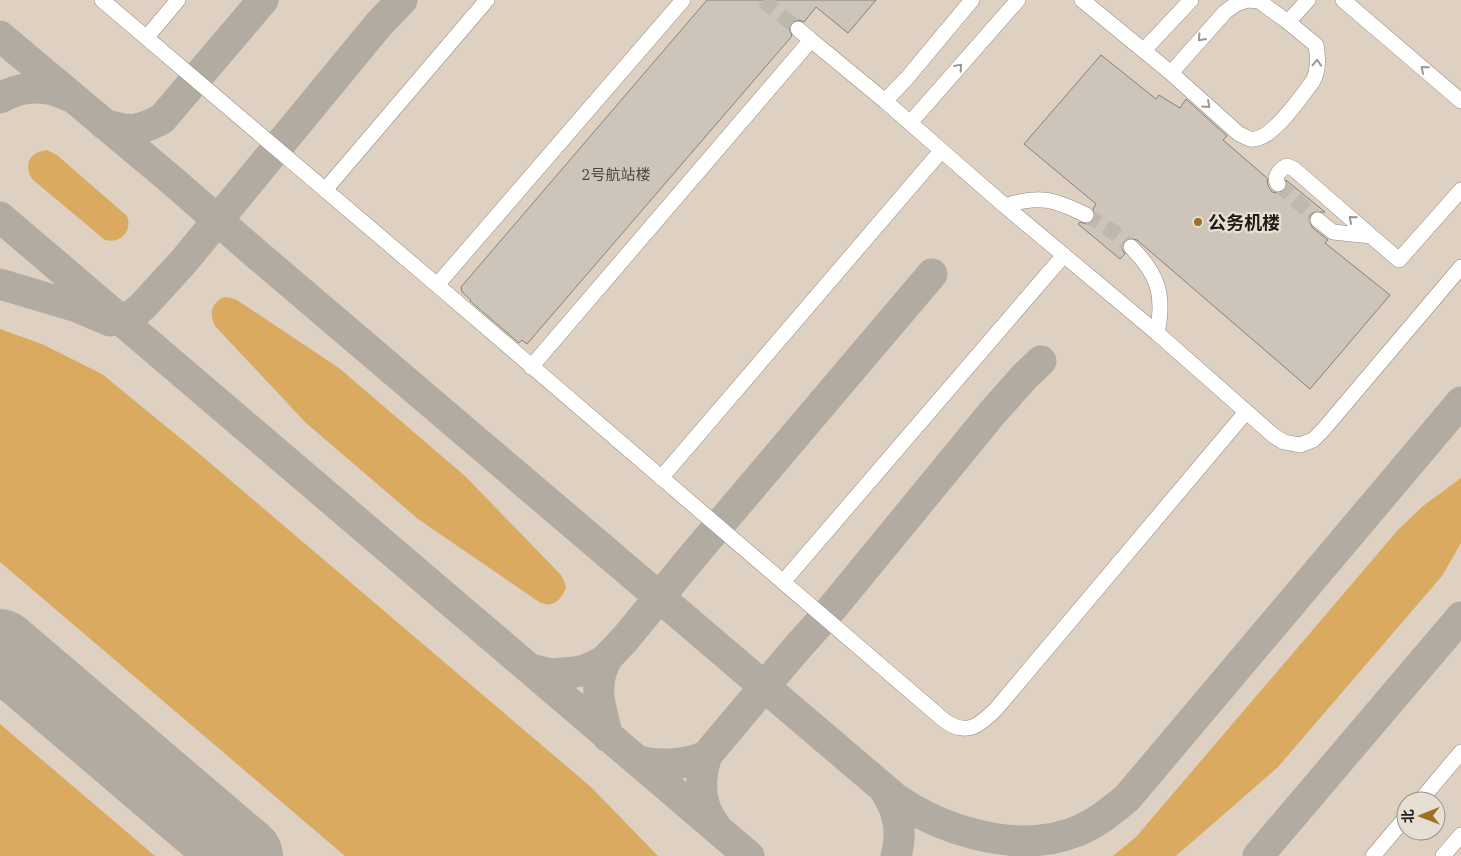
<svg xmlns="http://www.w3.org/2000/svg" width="1461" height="856" viewBox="0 0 1461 856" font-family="'IBM Plex Serif','Noto Sans SC',serif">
  <rect width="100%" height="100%" fill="#e7dfd3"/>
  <path fill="#ded1c1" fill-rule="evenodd" d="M 0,0 L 1461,0 L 1461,856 L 0,856 ZM 1406,801 L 1436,801 L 1436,831 L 1406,831 Z"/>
  <path fill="#daaa61" d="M 47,150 L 57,155 L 127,216 C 133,231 120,244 105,240 L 32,179 C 23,164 30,152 47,150 Z
    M 224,297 L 231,298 L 237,300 L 339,368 L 465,476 L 561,575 L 564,581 L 566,587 C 562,600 552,609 539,602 L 418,519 L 306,423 L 215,326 C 209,314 211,303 224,297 Z
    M 0,329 L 42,344 L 102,374 L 196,451 L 591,787 L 658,856 L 345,856 L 0,562 Z
    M 1461,478 L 1461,543 L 1442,576 L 1278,767 L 1176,856 L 1113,856 L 1136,837 L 1397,531 L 1423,506 Z
    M 0,724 L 155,856 L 0,856 Z"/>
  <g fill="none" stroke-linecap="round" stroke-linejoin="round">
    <path stroke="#b2aba2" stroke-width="31" d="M 0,36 L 175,183 L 254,252 L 894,797 C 940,830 1014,853 1069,834 C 1092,827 1109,813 1127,798 L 1461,402
      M 0,98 C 21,86 46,84 68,96
      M 104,124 C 129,132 138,132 162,119 L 263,0
      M 0,217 L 749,856
      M 0,284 L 77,307 L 110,321
      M 103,317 L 113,320 L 121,319 L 132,315 L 142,307 L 184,261 L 379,24 L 402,0
      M 608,657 C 591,686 601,707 608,737
      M 530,669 L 552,674 L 575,672 L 585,670 L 602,662 L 608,657 L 625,639 L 693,556 L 932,274
      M 639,761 C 657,766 691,765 707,755
      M 884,789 C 898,809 903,832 896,856
      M 715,825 C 699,805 699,779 707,755 L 796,649 L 824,618 L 993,412 L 1025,376 L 1041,361
      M 1258,856 L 1461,617"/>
    <path stroke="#b2aba2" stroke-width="78" d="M 0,648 L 244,856"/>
  </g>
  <path fill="#cdc5ba" stroke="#878076" d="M 707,0 L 876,0 L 848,33 L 816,7 L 804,22 L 799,20 L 791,23 L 789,28 L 792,36 L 527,344 L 522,340 L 519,343 L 470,301 L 471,300 L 462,292 L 461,287 Z
    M 1101,55 L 1156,99 L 1159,95 L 1180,108 L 1186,99 L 1227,136 L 1223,140 L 1267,178 L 1268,186 L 1272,192 L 1278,193 L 1283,192 L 1287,185 L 1286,180 L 1325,212 L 1314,212 L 1310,215 L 1309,219 L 1312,227 L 1328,240 L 1325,243 L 1390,295 L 1310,389 L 1137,240 L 1129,238 L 1124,241 L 1122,249 L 1125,254 L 1120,259 L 1078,224 L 1080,222 L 1086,224 L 1092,222 L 1095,215 L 1093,209 L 1096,204 L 1024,144 Z"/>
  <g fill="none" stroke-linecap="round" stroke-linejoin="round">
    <path stroke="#bfb8ad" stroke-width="15" stroke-dasharray="15 8" stroke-linecap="butt" d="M 763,0 L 798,29
      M 1278,184 L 1318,220
      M 1086,215 C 1103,224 1117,234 1131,247"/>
    <g stroke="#928b81" stroke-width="16">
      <path id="minor" d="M 102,0 L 437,285 L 945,721 C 967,736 979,726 996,709 L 1246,412
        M 1082,0 L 1171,73 L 1239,134 C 1242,135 1247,138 1250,139 C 1271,143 1302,95 1313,81 C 1319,69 1318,58 1316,45 L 1288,22 L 1259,1 L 1248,0 L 1236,4 L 1225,12 L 1171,73
        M 1343,0 L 1461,101
        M 1288,22 L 1308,0
        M 798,29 L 811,40
        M 147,37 L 178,0
        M 1144,50 L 1191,0
        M 885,101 L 907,78 L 972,0
        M 910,123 L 1018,0
        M 1278,184 C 1273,177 1280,169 1287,166 L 1294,169 L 1371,236 L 1333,232 L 1318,220
        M 325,190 L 487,0
        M 1005,206 C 1039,194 1056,200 1086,215
        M 1371,236 L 1399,260 L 1461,190
        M 1131,247 C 1158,274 1165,295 1157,333
        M 437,285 L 683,0
        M 531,367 L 811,40 L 885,101 L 1005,206 L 1157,333 L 1274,436 L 1284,442 L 1300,445 L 1313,440 L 1323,430 L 1461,267
        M 661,478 L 941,151
        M 783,582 L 1064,255
        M 1420,801 L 1461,752
        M 1373,856 L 1406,817
        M 1443,856 L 1461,835"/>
    </g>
    <use href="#minor" stroke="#fff" stroke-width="15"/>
  </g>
  <defs><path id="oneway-chevron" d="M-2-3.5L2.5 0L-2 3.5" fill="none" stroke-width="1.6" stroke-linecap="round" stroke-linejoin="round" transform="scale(1.25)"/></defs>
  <g stroke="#9a9897">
    <use href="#oneway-chevron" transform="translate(1201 38) rotate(132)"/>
    <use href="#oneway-chevron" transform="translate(1317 63) rotate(-87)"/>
    <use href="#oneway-chevron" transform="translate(959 67) rotate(-49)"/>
    <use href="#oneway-chevron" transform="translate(1424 69) rotate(-139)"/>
    <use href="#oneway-chevron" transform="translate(1207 105) rotate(42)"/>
    <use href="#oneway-chevron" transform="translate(1352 219) rotate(-139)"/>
  </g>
  <circle fill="#9f7123" stroke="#e7dfd3" stroke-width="2" cx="1198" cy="222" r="5"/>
  <g text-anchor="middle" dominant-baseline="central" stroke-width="4.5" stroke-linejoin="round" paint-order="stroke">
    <g font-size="15" fill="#4a4640">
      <text x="616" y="174">2号航站楼</text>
    </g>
    <g font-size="18" font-weight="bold" fill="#1e1b17" stroke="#e7dfd3" text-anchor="start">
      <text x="1208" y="222">公务机楼</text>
    </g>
  </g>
  <g transform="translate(1421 816) rotate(269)"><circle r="24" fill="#e7dfd3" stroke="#979188"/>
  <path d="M0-4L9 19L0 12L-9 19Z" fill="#9f7123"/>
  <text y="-8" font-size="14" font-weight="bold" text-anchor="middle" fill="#1e1b17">北</text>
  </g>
</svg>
